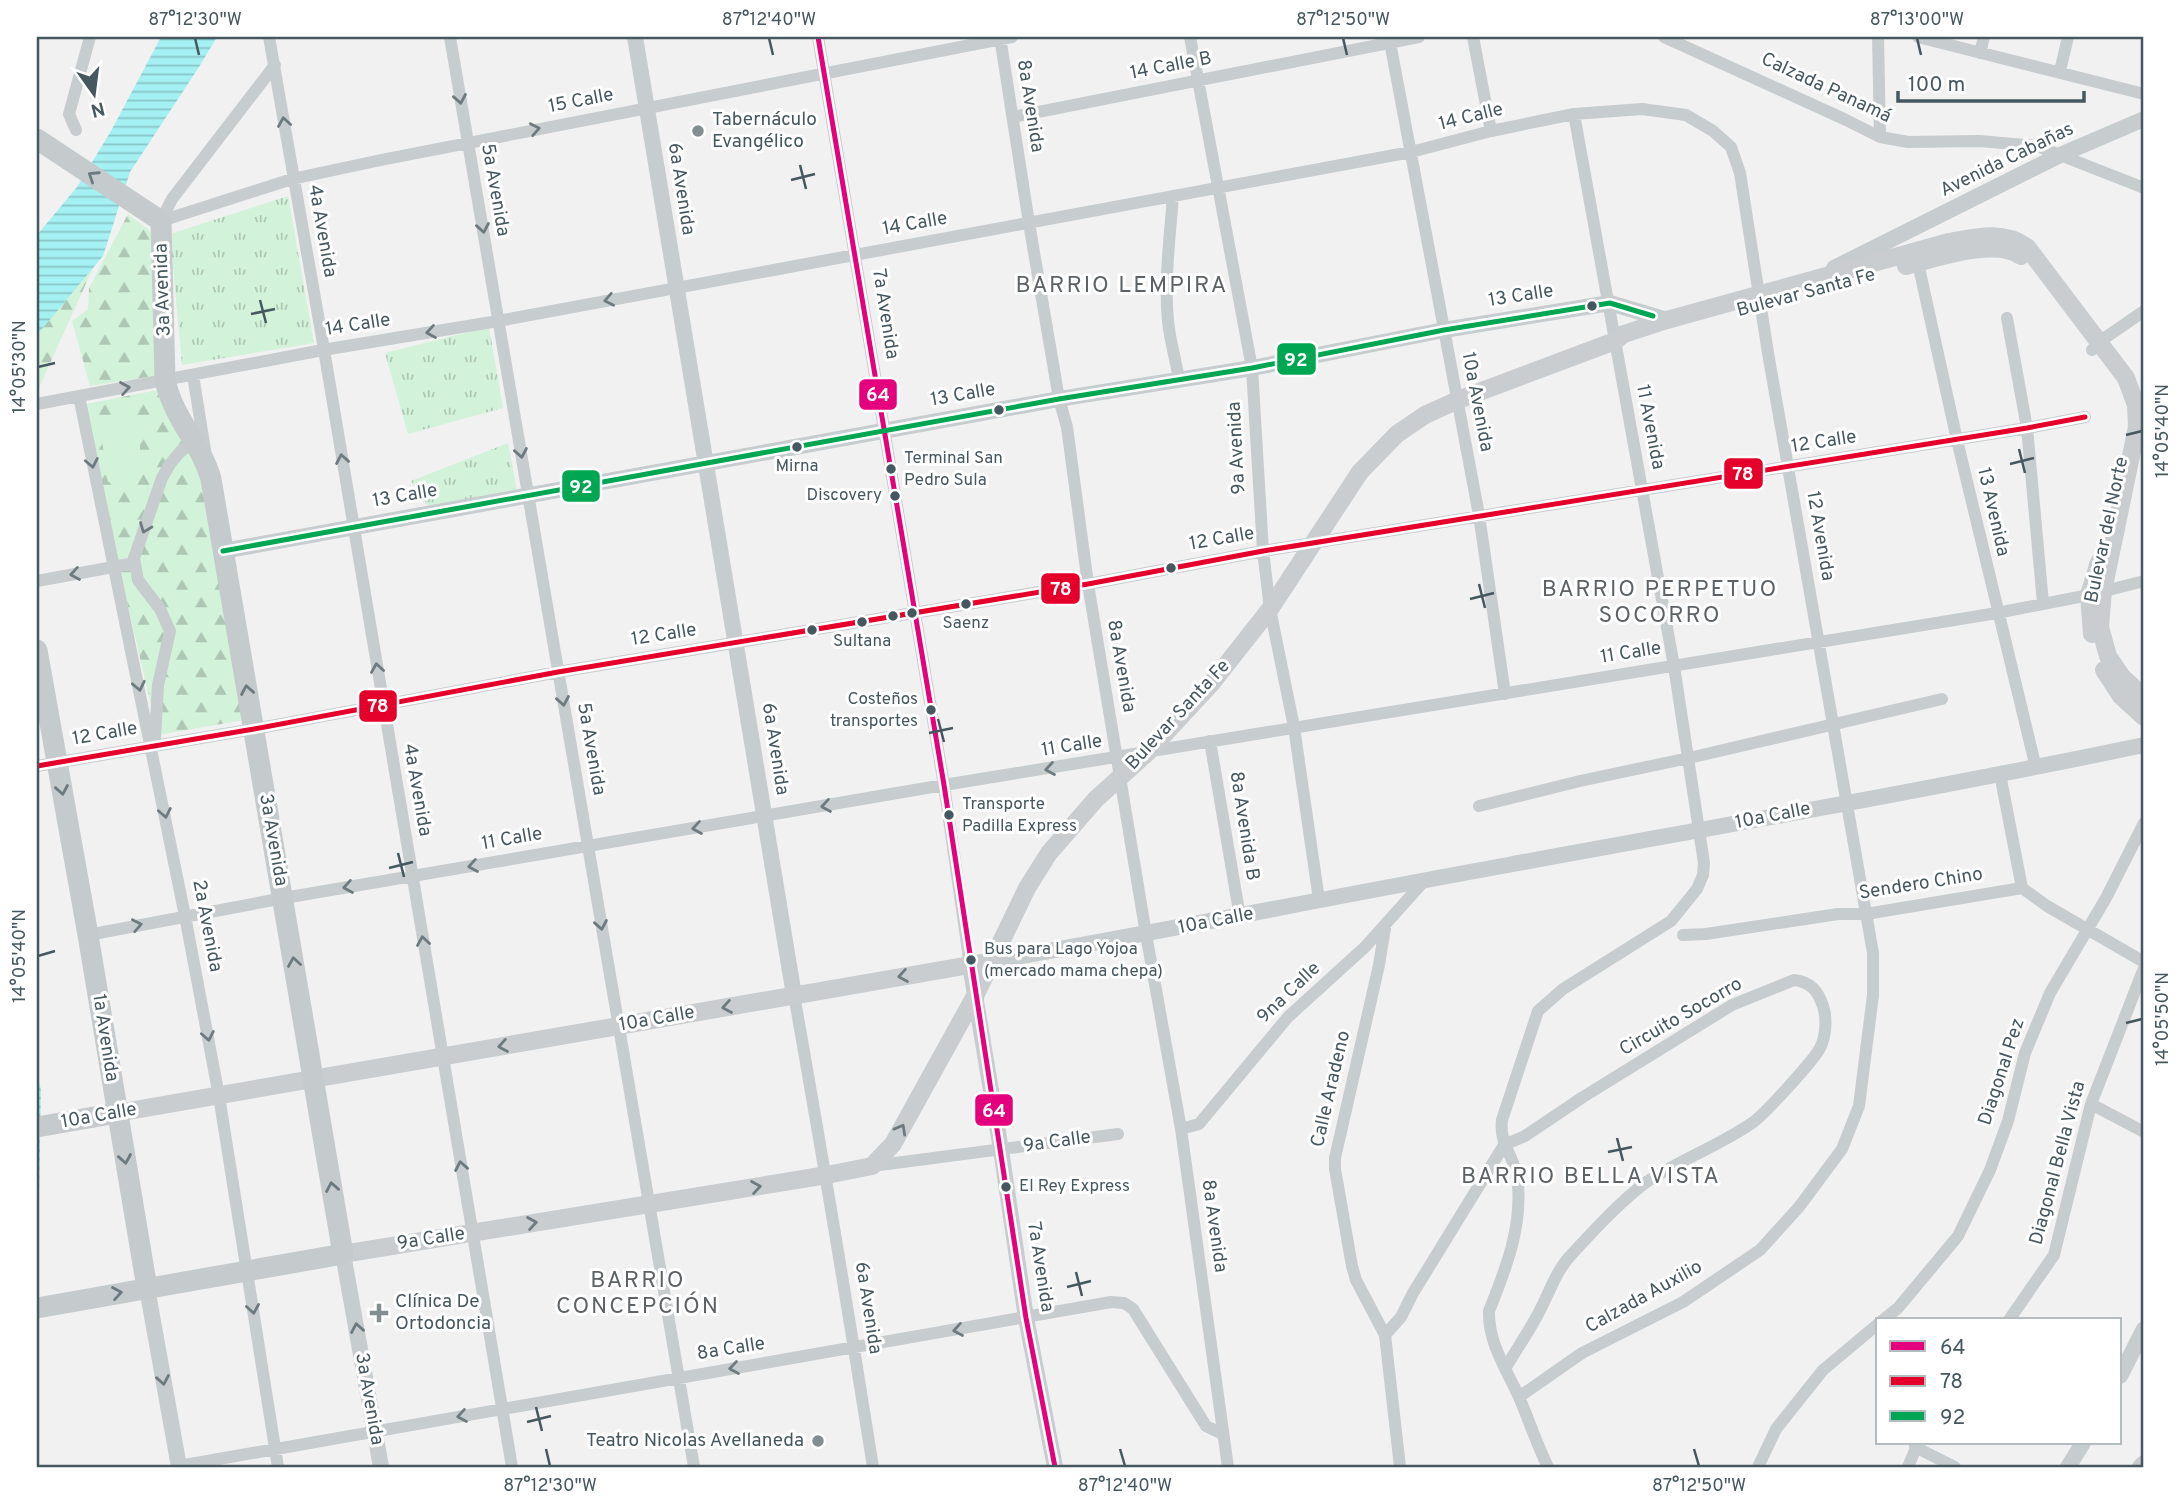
<svg xmlns="http://www.w3.org/2000/svg" width="2181" height="1504" viewBox="0 0 2181 1504" font-family="Overpass,sans-serif">
  <defs>
    <pattern id="grass-tufts" width="24" height="20" patternUnits="userSpaceOnUse" patternTransform="scale(1.75)"><rect width="24" height="20" fill="#d3f2da"/><path d="M3 7l-1-3M5 7V3M7 7l1-3M15 17l-1-3M17 17v-4M19 17l1-3" fill="none" stroke="#adc7b4"/></pattern>
    <pattern id="forest-firs" width="22" height="20" patternUnits="userSpaceOnUse" patternTransform="scale(1.75)"><rect width="22" height="20" fill="#d3f2da"/><path d="M5 1l3.5 6h-7zM16 11l3.5 6h-7z" fill="#adc7b4"/></pattern>
    <pattern id="water-rules" width="6" height="5" patternUnits="userSpaceOnUse" patternTransform="scale(1.75)"><rect width="6" height="5" fill="#a5f0f2"/><path d="M0 2.5h6" fill="none" stroke="#88c5c7"/></pattern>
  </defs>
  <rect width="100%" height="100%" fill="#f1f1f1"/>
  <path fill="url(#grass-tufts)" d="M 288,196 L 314,343 L 182,365 L 170,234 Z
    M 489,327 L 503,408 L 408,434 L 385,353 Z
    M 508,443 L 517,492 L 428,506 L 411,481 Z"/>
  <path fill="url(#forest-firs)" d="M 128,214 L 152,233 L 160,375 L 90,386 L 72,321 L 88,309 L 89,288 Z
    M 115,219 L 38,390 L 37,390 L 37,296 L 95,224 Z
    M 173,387 L 223,551 L 244,720 L 158,735 L 81,405 Z"/>
  <path fill="#d3f2da" d="M 139,417 L 141,478 L 108,482 L 99,419 Z"/>
  <path fill="url(#water-rules)" d="M 161,37 L 217,37 L 199,67 L 130,172 L 103,256 L 37,335 L 37,235 L 77,187 L 111,131 Z
    M 37,1073 L 41,1090 L 37,1310 Z"/>
  <g fill="none" stroke-linecap="round" stroke-linejoin="round">
    <path stroke="#c7ccce" stroke-width="12" d="M 269,37 L 321,332 L 512,1467
      M 450,37 L 694,1467
      M 818,37 L 944,785 L 970,965
      M 1000,37 L 1029,223 L 1059,399 L 1067,427 L 1088,584 L 1146,934 L 1181,1129 L 1228,1467
      M 1190,37 L 1252,368 L 1263,551 L 1270,609 L 1294,727 L 1319,900
      M 1389,37 L 1479,515 L 1505,694
      M 1473,37 L 1491,131
      M 1664,37 L 1844,119 L 1880,137 L 1908,142 L 1979,141 L 2037,146 L 2144,188
      M 1878,37 L 1880,137
      M 1918,37 L 2144,94
      M 1980,53 L 1984,37
      M 2060,71 L 2068,37
      M 1013,117 L 1419,37
      M 76,130 L 69,114 L 90,37
      M 1173,196 C 1170,237 1164,280 1168,321 C 1170,341 1176,360 1179,380
      M 161,221 L 292,179 L 381,160 L 1012,37
      M 161,221 L 172,199 L 275,65
      M 1918,263 L 1957,440 L 2036,768
      M 2007,318 L 2027,428 L 2043,603
      M 2092,350 L 2099,342 L 2144,311
      M 193,375 L 205,450
      M 79,396 L 185,916 L 219,1096 L 278,1467
      M 37,404 L 323,350 L 498,321 L 1411,152 L 1491,131 L 1574,114 L 1642,109 L 1686,115 L 1713,131 L 1731,147 L 1740,173 L 1768,353 L 1873,953 L 1873,995 L 1859,1106 L 1842,1149 L 1799,1207 L 1760,1250 L 1683,1302 L 1582,1353 L 1519,1397
      M 37,581 L 135,563
      M 155,738 L 158,685 L 170,631 L 160,609 L 138,580 L 134,558 L 162,478 L 170,464 L 180,452 L 196,439
      M 1210,741 L 1240,917
      M 37,766 L 254,729 L 558,672 L 1088,584 L 1263,551 L 2027,428 L 2085,417
      M 2000,774 L 2022,888
      M 1479,806 L 1580,781 L 1689,758 L 1942,699
      M 1385,928 L 1379,965 L 1335,1158 L 1335,1169 L 1352,1266 L 1356,1280 L 1385,1335 L 1400,1467
      M 88,935 L 284,898 L 944,785 L 1997,613 L 2089,595 L 2144,581
      M 1683,935 L 1706,934 L 1838,914 L 1866,914 L 2022,888 L 2047,906 L 2144,962
      M 794,995 C 822,1152 848,1310 873,1467
      M 2091,1104 L 2144,1132
      M 1181,1129 L 1199,1124 L 1288,1017 L 1365,947 L 1425,880
      M 1504,1145 L 1525,1136 L 1583,1097 L 1732,1005 L 1794,980 C 1811,982 1818,991 1823,1006 C 1827,1018 1826,1037 1820,1048 C 1814,1060 1764,1115 1752,1123 C 1719,1146 1679,1160 1645,1183 C 1619,1203 1595,1229 1572,1254 C 1556,1270 1549,1294 1538,1314 C 1528,1333 1516,1350 1505,1369
      M 872,1166 L 1118,1134
      M 1883,1320 L 1898,1308 L 1958,1236 L 1990,1170 L 2008,1121 L 2025,1053 L 2050,993 L 2106,898 L 2144,823
      M 2009,1320 L 2054,1255 L 2091,1104 L 2144,968
      M 1385,1335 L 1401,1317 L 1413,1293 L 1504,1145
      M 1915,1447 L 1955,1467
      M 179,1466 L 1111,1302 L 1124,1303 L 1133,1309 L 1206,1426 L 1223,1434
      M 1548,1467 C 1537,1445 1529,1420 1519,1397 C 1507,1370 1488,1343 1489,1311 C 1506,1269 1524,1223 1517,1176 C 1513,1154 1499,1144 1502,1120 L 1538,1011 L 1563,989 L 1671,921 L 1697,889 L 1703,875 L 1704,863 L 1674,666 L 1574,114
      M 1758,1467 L 1776,1429 L 1823,1370 L 1878,1324
      M 1908,1467 L 1918,1443"/>
    <path stroke="#c7ccce" stroke-width="16" d="M 635,37 L 794,995
      M 1834,268 L 2060,155 L 2144,119
      M 223,551 L 1059,399 L 1252,368 L 1444,330 L 1610,303 L 1667,320
      M 993,961 C 1165,931 1336,896 1508,865 C 1720,826 1933,789 2144,745
      M 970,965 L 1001,1150 L 1026,1318 L 1055,1467
      M 343,1254 L 381,1467
      M 147,1288 L 179,1467
      M 2120,1376 L 2144,1329
      M 2068,1467 L 2083,1443
      M 2140,1467 L 2144,1463"/>
    <path stroke="#c9cdd0" stroke-width="18" d="M 1906,266 C 1934,259 1995,237 2021,256
      M 2092,634 L 2089,595 L 2099,562
      M 2104,670 L 2121,696 L 2144,717
      M 117,1113 L 993,961
      M 343,1254 L 827,1175 L 872,1166 L 893,1144 L 975,996 L 1027,888 L 1049,853 L 1096,799 L 1148,752 L 1211,684 L 1270,609 L 1360,472 L 1397,434 L 1425,415 L 1458,400 L 1615,341 L 1624,334 L 1667,320 L 1949,242 C 1976,237 2003,230 2027,247 L 2126,378 L 2136,405 L 2137,427 L 2103,591 L 2100,627 L 2108,656 L 2122,677 L 2144,697"/>
    <path stroke="#c5cbcd" stroke-width="21" d="M 37,139 L 161,221 L 165,380 C 174,420 201,443 211,479 L 343,1254 L 37,1308
      M 37,650 L 88,935 L 147,1288
      M 37,1127 L 117,1113"/>
    <g stroke="#fff" stroke-width="10">
      <path id="bus-1" d="M 818,37 L 944,785 L 1026,1318 L 1055,1467"/>
    </g>
    <g stroke="#fff" stroke-width="10">
      <path id="bus-2" d="M 37,766 L 254,729 L 558,672 L 1088,584 L 1263,551 L 2027,428 L 2085,417"/>
    </g>
    <g stroke="#fff" stroke-width="10">
      <path id="bus-3" d="M 223,551 L 1059,399 L 1252,368 L 1444,330 L 1610,303 L 1653,316"/>
    </g>
    <use href="#bus-1" stroke="#e5007d" stroke-width="5"/>
    <use href="#bus-2" stroke="#e4002b" stroke-width="5"/>
    <use href="#bus-3" stroke="#00a651" stroke-width="5"/>
  </g>
  <defs><path id="oneway-chevron" d="M-2-3.5L2.5 0L-2 3.5" fill="none" stroke-width="1.6" stroke-linecap="round" stroke-linejoin="round" transform="scale(1.75)"/></defs>
  <g stroke="#6d7b80">
    <use href="#oneway-chevron" transform="translate(460 99) rotate(80)"/>
    <use href="#oneway-chevron" transform="translate(284 122) rotate(-99)"/>
    <use href="#oneway-chevron" transform="translate(535 129) rotate(-11)"/>
    <use href="#oneway-chevron" transform="translate(483 228) rotate(80)"/>
    <use href="#oneway-chevron" transform="translate(609 300) rotate(169)"/>
    <use href="#oneway-chevron" transform="translate(431 332) rotate(171)"/>
    <use href="#oneway-chevron" transform="translate(125 388) rotate(-10)"/>
    <use href="#oneway-chevron" transform="translate(521 453) rotate(80)"/>
    <use href="#oneway-chevron" transform="translate(342 459) rotate(-100)"/>
    <use href="#oneway-chevron" transform="translate(92 463) rotate(79)"/>
    <use href="#oneway-chevron" transform="translate(145 528) rotate(111)"/>
    <use href="#oneway-chevron" transform="translate(75 574) rotate(170)"/>
    <use href="#oneway-chevron" transform="translate(377 668) rotate(-99)"/>
    <use href="#oneway-chevron" transform="translate(139 686) rotate(78)"/>
    <use href="#oneway-chevron" transform="translate(563 701) rotate(80)"/>
    <use href="#oneway-chevron" transform="translate(1050 769) rotate(171)"/>
    <use href="#oneway-chevron" transform="translate(826 806) rotate(170)"/>
    <use href="#oneway-chevron" transform="translate(165 813) rotate(79)"/>
    <use href="#oneway-chevron" transform="translate(697 828) rotate(171)"/>
    <use href="#oneway-chevron" transform="translate(473 866) rotate(170)"/>
    <use href="#oneway-chevron" transform="translate(348 887) rotate(170)"/>
    <use href="#oneway-chevron" transform="translate(137 925) rotate(-11)"/>
    <use href="#oneway-chevron" transform="translate(601 925) rotate(80)"/>
    <use href="#oneway-chevron" transform="translate(423 941) rotate(-99)"/>
    <use href="#oneway-chevron" transform="translate(208 1036) rotate(79)"/>
    <use href="#oneway-chevron" transform="translate(461 1166) rotate(-100)"/>
    <use href="#oneway-chevron" transform="translate(253 1309) rotate(81)"/>
    <use href="#oneway-chevron" transform="translate(357 1328) rotate(-100)"/>
    <use href="#oneway-chevron" transform="translate(958 1330) rotate(170)"/>
    <use href="#oneway-chevron" transform="translate(734 1368) rotate(171)"/>
    <use href="#oneway-chevron" transform="translate(163 1380) rotate(80)"/>
    <use href="#oneway-chevron" transform="translate(462 1416) rotate(170)"/>
  </g>
  <g stroke="#6c7a80">
    <use href="#oneway-chevron" transform="translate(93 176) rotate(-147)"/>
    <use href="#oneway-chevron" transform="translate(247 690) rotate(-100)"/>
    <use href="#oneway-chevron" transform="translate(62 790) rotate(80)"/>
    <use href="#oneway-chevron" transform="translate(294 962) rotate(-99)"/>
    <use href="#oneway-chevron" transform="translate(125 1159) rotate(80)"/>
    <use href="#oneway-chevron" transform="translate(332 1187) rotate(-100)"/>
    <use href="#oneway-chevron" transform="translate(117 1293) rotate(-10)"/>
  </g>
  <g stroke="#6d7b81">
    <use href="#oneway-chevron" transform="translate(903 976) rotate(170)"/>
    <use href="#oneway-chevron" transform="translate(727 1007) rotate(170)"/>
    <use href="#oneway-chevron" transform="translate(503 1046) rotate(170)"/>
    <use href="#oneway-chevron" transform="translate(901 1129) rotate(-61)"/>
    <use href="#oneway-chevron" transform="translate(756 1187) rotate(-9)"/>
    <use href="#oneway-chevron" transform="translate(532 1223) rotate(-9)"/>
  </g>
  <path fill="none" stroke="#46585f" stroke-width="2.5" d="M 195,38 L 199,55M 769,38 L 773,55M 1343,38 L 1347,55M 1917,38 L 1921,55M 800,165 L 806,189M 791,180 L 815,174M 260,300 L 266,323M 251,314 L 275,309M 38,367 L 55,363M 2126,435 L 2142,431M 2019,449 L 2025,473M 2010,464 L 2034,458M 1479,584 L 1485,608M 1470,599 L 1494,593M 938,719 L 944,742M 929,733 L 953,728M 398,853 L 404,877M 389,868 L 413,862M 38,956 L 55,951M 2126,1023 L 2142,1019M 1617,1138 L 1623,1161M 1608,1152 L 1632,1147M 1076,1272 L 1082,1296M 1067,1287 L 1091,1281M 536,1407 L 542,1431M 527,1422 L 551,1416M 546,1449 L 550,1466M 1120,1449 L 1125,1466M 1694,1449 L 1699,1466"/>
  <g fill="#828e92" stroke="#fff" stroke-width="2.5">
    <circle cx="698" cy="131" r="7"/>
    <path d="M375.5 1302.5h7v7h7v7h-7v7h-7v-7h-7v-7h7z"/>
    <circle cx="818" cy="1441" r="7"/>
  </g>
  <g fill="#46585f" stroke="#fff" stroke-width="2.5">
    <circle cx="1592" cy="306" r="6"/>
    <circle cx="999" cy="410" r="6"/>
    <circle cx="797" cy="447" r="6"/>
    <circle cx="891" cy="469" r="6"/>
    <circle cx="895" cy="496" r="6"/>
    <circle cx="1171" cy="568" r="6"/>
    <circle cx="966" cy="604" r="6"/>
    <circle cx="912" cy="613" r="6"/>
    <circle cx="893" cy="616" r="6"/>
    <circle cx="862" cy="622" r="6"/>
    <circle cx="812" cy="630" r="6"/>
    <circle cx="931" cy="710" r="6"/>
    <circle cx="949" cy="815" r="6"/>
    <circle cx="971" cy="960" r="6"/>
    <circle cx="1006" cy="1187" r="6"/>
  </g>
  <g text-anchor="middle" dominant-baseline="central" stroke-width="6" stroke-linejoin="round" paint-order="stroke">
    <g font-size="17" fill="#46585f" stroke="#fff" text-anchor="start">
      <text x="904" y="459">Terminal San<tspan x="904" dy="22">Pedro Sula</tspan></text>
      <text x="797" y="467" text-anchor="middle">Mirna</text>
      <text x="882" y="496" text-anchor="end">Discovery</text>
      <text x="966" y="624" text-anchor="middle">Saenz</text>
      <text x="862" y="642" text-anchor="middle">Sultana</text>
      <text x="918" y="700" text-anchor="end">Costeños<tspan x="918" dy="22">transportes</tspan></text>
      <text x="962" y="805">Transporte<tspan x="962" dy="22">Padilla Express</tspan></text>
      <text x="984" y="950">Bus para Lago Yojoa<tspan x="984" dy="22">(mercado mama chepa)</tspan></text>
      <text x="1019" y="1187">El Rey Express</text>
    </g>
    <g font-size="19" fill="#46585f" stroke="#fff">
      <text transform="translate(1171 66) rotate(-11)">14 Calle B</text>
      <text transform="translate(1826 88) rotate(25)">Calzada Panamá</text>
      <text transform="translate(581 101) rotate(-11)">15 Calle</text>
      <text transform="translate(1030 106) rotate(81)">8a Avenida</text>
      <text transform="translate(1471 117) rotate(-14)">14 Calle</text>
      <text transform="translate(2007 160) rotate(-26)">Avenida Cabañas</text>
      <text transform="translate(681 189) rotate(81)">6a Avenida</text>
      <text transform="translate(495 190) rotate(80)">5a Avenida</text>
      <text transform="translate(915 224) rotate(-10)">14 Calle</text>
      <text transform="translate(322 231) rotate(80)">4a Avenida</text>
      <text transform="translate(163 290) rotate(-92)">3a Avenida</text>
      <text transform="translate(1806 293) rotate(-15)">Bulevar Santa Fe</text>
      <text transform="translate(1521 296) rotate(-9)">13 Calle</text>
      <text transform="translate(885 314) rotate(81)">7a Avenida</text>
      <text transform="translate(358 325) rotate(-9)">14 Calle</text>
      <text transform="translate(963 395) rotate(-10)">13 Calle</text>
      <text transform="translate(1477 402) rotate(79)">10a Avenida</text>
      <text transform="translate(1650 427) rotate(79)">11 Avenida</text>
      <text transform="translate(1824 442) rotate(-9)">12 Calle</text>
      <text transform="translate(1237 448) rotate(-93)">9a Avenida</text>
      <text transform="translate(405 496) rotate(-10)">13 Calle</text>
      <text transform="translate(1993 512) rotate(77)">13 Avenida</text>
      <text transform="translate(2107 530) rotate(-78)">Bulevar del Norte</text>
      <text transform="translate(1820 536) rotate(80)">12 Avenida</text>
      <text transform="translate(1222 539) rotate(-10)">12 Calle</text>
      <text transform="translate(664 635) rotate(-9)">12 Calle</text>
      <text transform="translate(1631 653) rotate(-9)">11 Calle</text>
      <text transform="translate(1121 666) rotate(80)">8a Avenida</text>
      <text transform="translate(1178 715) rotate(-47)">Bulevar Santa Fe</text>
      <text transform="translate(105 734) rotate(-10)">12 Calle</text>
      <text transform="translate(1072 746) rotate(-9)">11 Calle</text>
      <text transform="translate(591 749) rotate(80)">5a Avenida</text>
      <text transform="translate(775 749) rotate(81)">6a Avenida</text>
      <text transform="translate(417 790) rotate(80)">4a Avenida</text>
      <text transform="translate(1773 816) rotate(-11)">10a Calle</text>
      <text transform="translate(1244 826) rotate(81)">8a Avenida B</text>
      <text transform="translate(512 839) rotate(-10)">11 Calle</text>
      <text transform="translate(273 840) rotate(80)">3a Avenida</text>
      <text transform="translate(1921 884) rotate(-9)">Sendero Chino</text>
      <text transform="translate(1216 921) rotate(-11)">10a Calle</text>
      <text transform="translate(207 926) rotate(79)">2a Avenida</text>
      <text transform="translate(1289 993) rotate(-44)">9na Calle</text>
      <text transform="translate(1681 1017) rotate(-30)">Circuito Socorro</text>
      <text transform="translate(657 1019) rotate(-10)">10a Calle</text>
      <text transform="translate(105 1038) rotate(81)">1a Avenida</text>
      <text transform="translate(2002 1072) rotate(-72)">Diagonal Pez</text>
      <text transform="translate(1331 1089) rotate(-77)">Calle Aradeno</text>
      <text transform="translate(99 1116) rotate(-10)">10a Calle</text>
      <text transform="translate(1057 1142) rotate(-8)">9a Calle</text>
      <text transform="translate(2058 1163) rotate(-75)">Diagonal Bella Vista</text>
      <text transform="translate(1214 1226) rotate(82)">8a Avenida</text>
      <text transform="translate(431 1239) rotate(-9)">9a Calle</text>
      <text transform="translate(1040 1267) rotate(81)">7a Avenida</text>
      <text transform="translate(1644 1297) rotate(-29)">Calzada Auxilio</text>
      <text transform="translate(868 1308) rotate(81)">6a Avenida</text>
      <text transform="translate(731 1349) rotate(-9)">8a Calle</text>
      <text transform="translate(369 1399) rotate(80)">3a Avenida</text>
    </g>
    <g font-size="19" fill="#46585f" stroke="#fff" text-anchor="start">
      <text x="712" y="120">Tabernáculo<tspan x="712" dy="22">Evangélico</tspan></text>
      <text x="395" y="1302">Clínica De<tspan x="395" dy="22">Ortodoncia</tspan></text>
      <text x="804" y="1441" text-anchor="end">Teatro Nicolas Avellaneda</text>
    </g>
    <g font-size="23" letter-spacing="2" fill="#5c6265" stroke="#fff">
      <text x="1122" y="286">BARRIO LEMPIRA</text>
      <text x="1660" y="590">BARRIO PERPETUO<tspan x="1660" dy="26">SOCORRO</tspan></text>
      <text x="1591" y="1177">BARRIO BELLA VISTA</text>
      <text x="638" y="1281">BARRIO<tspan x="638" dy="26">CONCEPCIÓN</tspan></text>
    </g>
  </g>
  <g stroke="#fff" stroke-width="2.5">
    <rect x="1276" y="342" width="41" height="34" rx="7" fill="#00a651"/>
    <rect x="858" y="378" width="40" height="33" rx="7" fill="#e5007d"/>
    <rect x="1723" y="457" width="41" height="33" rx="7" fill="#e4002b"/>
    <rect x="561" y="469" width="40" height="34" rx="7" fill="#00a651"/>
    <rect x="1040" y="572" width="41" height="33" rx="7" fill="#e4002b"/>
    <rect x="358" y="689" width="40" height="34" rx="7" fill="#e4002b"/>
    <rect x="974" y="1093" width="40" height="34" rx="7" fill="#e5007d"/>
  </g>
  <g font-size="19" text-anchor="middle" font-weight="bold" fill="#fff">
    <text x="1296" y="366">92</text>
    <text x="878" y="401">64</text>
    <text x="1743" y="480">78</text>
    <text x="581" y="493">92</text>
    <text x="1061" y="595">78</text>
    <text x="378" y="712">78</text>
    <text x="994" y="1117">64</text>
  </g>
  <rect width="2181" height="1504" fill="none" stroke="#ffffff" stroke-width="77"/>
  <rect x="1876" y="1318" width="245" height="126" fill="#ffffff" stroke="#b5bcbf" stroke-width="2"/>
  <rect x="1890" y="1341" width="35" height="10" fill="#e5007d" stroke="#b5bcbf" stroke-width="2"/>
  <text x="1940" y="1354" font-size="21" fill="#46585f">64</text>
  <rect x="1890" y="1376" width="35" height="10" fill="#e4002b" stroke="#b5bcbf" stroke-width="2"/>
  <text x="1940" y="1388" font-size="21" fill="#46585f">78</text>
  <rect x="1890" y="1411" width="35" height="10" fill="#00a651" stroke="#b5bcbf" stroke-width="2"/>
  <text x="1940" y="1424" font-size="21" fill="#46585f">92</text>
  <g transform="translate(94 94) rotate(166)" stroke="#ffffff" stroke-width="5" paint-order="stroke">
  <path d="M0-5L12 26L0 18L-12 26Z" fill="#46585f"/>
  <text y="-10" font-size="19" font-weight="bold" text-anchor="middle" fill="#46585f">N</text>
  </g>
  <path d="M1898 91v10h186v-10" fill="none" stroke="#46585f" stroke-width="3.5"/>
  <text x="1908" y="91" font-size="21" fill="#46585f" stroke="#ffffff" stroke-width="5" paint-order="stroke">100 m</text>
  <rect x="38" y="38" width="2104" height="1428" fill="none" stroke="#46585f" stroke-width="2.5"/>
  <g font-size="18" text-anchor="middle" fill="#46585f">
    <text x="195" y="25">87°12'30"W</text>
    <text x="769" y="25">87°12'40"W</text>
    <text x="1343" y="25">87°12'50"W</text>
    <text x="1917" y="25">87°13'00"W</text>
    <text transform="translate(19 367) rotate(-90)" y="6">14°05'30"N</text>
    <text transform="translate(2162 431) rotate(-90)" y="6">14°05'40"N</text>
    <text transform="translate(19 956) rotate(-90)" y="6">14°05'40"N</text>
    <text transform="translate(2162 1019) rotate(-90)" y="6">14°05'50"N</text>
    <text x="550" y="1491">87°12'30"W</text>
    <text x="1125" y="1491">87°12'40"W</text>
    <text x="1699" y="1491">87°12'50"W</text>
  </g>
</svg>
